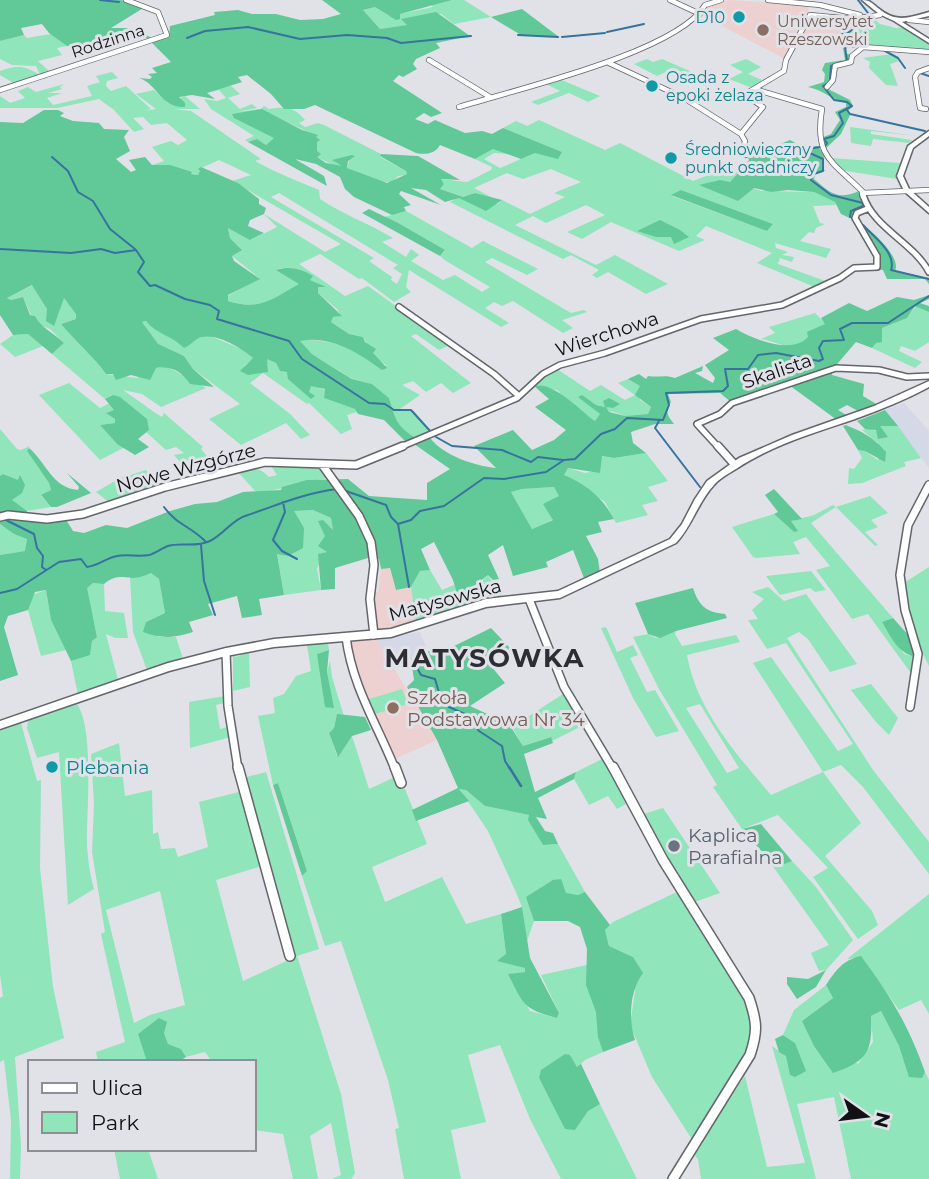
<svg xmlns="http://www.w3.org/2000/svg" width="929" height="1179" viewBox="0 0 929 1179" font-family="Montserrat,sans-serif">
  <rect width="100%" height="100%" fill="#e0e2e8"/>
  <path fill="#d5d8e6" d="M 904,403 L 929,431 L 929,468 L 885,410 Z
    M 420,632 L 428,652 L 411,659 L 391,662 L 377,640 Z"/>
  <path fill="#ecd1d0" d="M 729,0 L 809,5 L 808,15 L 785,59 L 703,16 L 709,5 Z
    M 811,16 L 870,17 L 850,31 L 832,36 L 832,41 L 841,46 L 801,37 Z
    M 389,567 L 396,590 L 411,587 L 416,624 L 378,630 L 372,604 L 373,593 L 378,592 L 381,569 Z
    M 349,640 L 377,640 L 437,740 L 395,759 L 379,733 L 364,698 Z"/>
  <path fill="#90e5ba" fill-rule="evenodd" d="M 452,0 L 464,0 L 491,17 L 454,24 L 441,14 L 402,19 L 408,25 L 380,29 L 363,10 L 375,7 L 389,16 L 398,17 L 400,14 L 433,7 L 431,4 Z
    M 872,17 L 880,24 L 896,28 L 904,27 L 929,43 L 929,51 L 838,43 L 835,40 L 836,36 L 850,32 Z
    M 51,34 L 67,46 L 57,48 L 62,55 L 38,61 L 51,73 L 15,84 L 0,75 L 0,71 C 17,65 24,65 40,75 L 36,66 L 12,65 L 0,59 L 0,41 L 24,35 L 27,38 Z
    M 884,55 L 894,55 L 899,61 L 890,64 L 898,86 L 886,85 L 869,68 L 870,62 L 863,58 Z
    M 647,59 L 653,62 L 662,59 L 713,81 L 703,86 L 668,71 L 657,76 L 634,64 Z
    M 746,59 L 761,67 L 748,74 L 767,82 L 752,88 L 729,79 L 743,72 L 730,65 Z
    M 112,72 L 118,78 L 107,81 L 106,86 L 111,91 L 126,86 L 151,109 L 145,111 L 156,109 L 136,94 L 154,90 L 168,103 L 185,96 L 200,109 L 174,109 L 191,111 L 261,159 L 255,161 C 276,173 300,182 319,190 L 320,199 C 344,215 368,223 393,238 L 382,242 L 406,257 L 411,249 L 419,255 L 411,261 L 443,280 L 455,275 L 482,292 L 490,287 L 446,261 L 440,256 L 445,251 L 384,217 L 406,211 L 472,248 L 483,241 L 538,269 L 527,275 L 492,258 L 485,262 L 571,313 L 584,310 L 587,312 L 562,320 L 573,328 L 563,333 L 513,301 L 502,306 L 494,302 L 485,308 L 509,323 L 501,327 L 409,270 L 406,287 L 411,292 L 394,302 L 362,278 L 359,279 L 320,254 L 299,264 L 345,296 L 368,286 L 450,345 L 439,350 L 416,334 L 411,336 L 471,383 L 453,393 L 441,383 L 426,392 L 413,381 L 402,385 L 420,395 L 400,409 L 414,411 L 431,432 L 416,438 C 395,425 396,419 389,398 L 372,384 L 353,379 L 329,365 L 312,354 L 299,340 C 320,339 343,344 362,354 C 372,360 376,364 387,366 L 375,357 L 363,337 L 349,334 L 331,322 L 332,317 L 341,316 L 337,309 L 318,293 L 318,287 L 324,287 L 310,280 L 312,276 C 301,268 290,266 277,269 L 300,284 C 272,299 261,311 228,301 L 228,296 L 259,278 L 232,256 L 241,249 L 230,238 L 228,227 L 251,240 L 277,227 L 264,214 L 325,252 L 341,244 L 232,181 L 251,175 L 219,160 L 199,169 L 201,171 L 198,175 L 152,165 L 164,161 L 152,147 L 171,141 L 178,145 L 187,140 L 167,123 L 151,125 L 143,117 L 133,118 L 144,129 L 134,132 L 114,110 L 99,99 L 57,108 L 0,108 L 0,96 L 10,103 L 25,98 L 18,91 L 28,87 L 36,92 L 64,84 L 60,87 L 62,89 L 48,93 L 62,93 L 47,98 L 53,105 L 92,96 L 87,86 L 100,82 L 96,76 ZM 279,193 L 398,265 L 393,268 L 402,274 L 397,284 L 391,280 L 392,277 L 369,261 L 374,258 L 271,197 Z
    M 559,79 L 600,96 L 588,102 L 569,93 L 538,105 L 531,102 L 560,91 L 544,83 Z
    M 230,85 L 240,94 L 228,98 L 240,109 L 252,104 L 257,108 L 236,112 L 261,109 L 264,106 L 269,109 C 287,106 295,108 305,120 L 299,123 L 305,127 L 318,123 L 324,125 L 381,154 L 380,157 L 406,171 L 407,175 L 398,176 L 392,182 L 381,182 L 347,168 L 351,155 L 333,160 L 344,166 L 335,166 L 317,157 L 317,142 L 304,130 L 264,111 L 232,114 L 275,138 L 266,145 L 257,139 L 248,142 L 245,140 L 254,136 L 211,109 L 204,99 L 217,101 L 226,98 L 219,90 L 206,93 Z
    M 539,120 L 605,150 L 620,143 L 693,181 L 727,168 L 738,172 L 730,182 L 762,191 L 814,192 L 835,202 L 836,205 L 813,206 L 820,223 L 825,224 L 816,228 L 814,233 L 809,232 L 800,241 L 831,249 L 826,258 L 775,243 L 776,248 L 788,252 L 782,255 L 794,257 L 792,262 L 780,258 L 778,264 L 828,282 L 817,288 L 757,263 L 772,253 L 706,226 L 696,236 L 705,240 L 679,251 L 611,222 L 582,239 L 567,232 L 605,215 L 586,205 L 546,223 L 533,216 L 515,225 L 596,265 L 615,255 L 668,284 L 646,294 L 608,272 L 597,278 L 592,275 L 599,270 L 571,255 L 563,259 L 450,202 L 459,197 L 498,204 L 502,200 L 530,214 L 565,197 L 554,193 L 581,182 L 551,169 L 523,179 L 507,173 L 474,188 L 493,198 L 475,193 L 463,197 L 440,189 L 444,184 L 440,179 L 467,182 L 491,170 L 492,167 L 475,159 L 493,149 L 513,154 L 494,153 L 484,159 L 500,168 L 535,153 L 562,152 L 503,128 L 516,121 L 527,126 ZM 681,190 L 773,224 L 767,231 L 672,196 Z
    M 850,127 L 917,136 L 871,131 L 871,134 L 912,140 L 909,143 L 873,139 L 871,146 L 851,143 Z
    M 831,158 L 900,163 L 897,179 L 840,170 Z
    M 33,285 L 47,309 L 58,315 L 63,297 L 77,314 L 76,319 L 61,324 C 76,342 92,355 106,374 L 137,378 L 156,368 L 168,367 L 206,388 L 161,407 L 142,394 L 123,390 L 157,414 L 162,417 L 164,413 L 203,447 L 201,449 L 216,467 L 207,469 L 195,458 L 180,462 L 174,455 L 184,453 L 176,447 L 166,450 L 146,432 L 149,429 L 113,395 L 105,399 L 52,354 L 64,343 L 50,329 L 40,325 L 35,316 L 31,315 L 23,297 L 10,300 L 7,298 Z
    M 916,306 L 929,312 L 929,342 L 915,351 L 901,346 L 899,351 L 922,362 L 915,368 L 872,348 L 882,328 L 907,318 Z
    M 815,313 L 826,324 C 812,329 805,348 788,346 C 779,345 770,340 761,339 L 775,333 L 769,327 Z
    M 146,321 L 195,339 L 208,335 L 239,348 L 254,358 L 244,366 L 263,373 L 266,358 L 276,363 L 280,371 L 287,372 L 308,392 L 311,385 L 325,390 L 324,398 L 355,409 L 357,412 L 347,415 L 352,429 L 341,434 L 309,403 L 307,404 L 263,373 L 250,383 L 290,414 L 310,435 L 301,439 L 286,423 L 241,445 L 209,419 L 240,404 L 193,369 L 184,356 L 158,345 L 142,322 Z
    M 28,334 L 43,346 L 15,357 L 0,344 L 13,335 Z
    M 557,369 L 590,391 L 601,385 L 625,400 L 635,395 L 618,383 L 628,379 L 640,386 L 640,400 L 651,407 L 648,414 L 625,416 L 611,411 L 610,413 L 605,407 L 596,405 L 582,396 L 601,414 L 595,421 L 577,409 L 557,390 L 534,386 L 545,375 Z
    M 69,383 L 100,408 L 110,403 L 115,411 L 107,412 L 116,420 L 115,423 L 100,425 L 117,444 L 125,447 L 100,460 L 39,395 Z
    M 879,426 L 898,426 L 921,458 L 904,462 L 906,466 L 862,483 L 848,484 L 849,468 L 854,469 L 862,458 L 858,450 L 865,451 L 878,460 L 878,443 L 862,430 L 869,428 L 876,431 Z
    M 0,429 L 17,449 L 21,450 L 30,446 L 27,451 L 49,483 L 51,490 L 41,496 L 51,507 L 27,511 L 12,501 L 20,476 L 18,481 L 4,474 L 0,476 Z
    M 646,453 L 668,481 L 648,487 L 658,501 L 642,505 L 648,515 L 616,523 L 605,502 L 564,475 L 568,468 L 585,473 L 594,471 L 601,456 L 614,458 Z
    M 269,463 L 317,466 L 328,478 C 303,481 282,490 257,493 L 238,472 C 252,467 258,466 269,477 L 277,475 Z
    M 146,470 L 160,487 L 110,503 L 96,492 L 118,479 Z
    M 554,487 L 560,496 L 554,519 L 532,529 L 511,492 L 522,489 Z
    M 870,496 L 888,513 L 871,520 L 878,527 L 865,532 L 878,545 L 875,546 L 836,507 L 811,523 L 893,618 L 883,622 L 904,654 L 915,657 L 913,676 L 868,614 L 852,619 L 816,570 L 830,566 L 806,537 L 793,542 L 800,554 L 756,558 L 753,557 L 732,527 L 774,514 L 794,532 L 791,521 L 814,515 L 833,505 L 836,507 Z
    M 313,510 L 331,518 L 333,530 L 328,527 L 325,536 L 327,552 L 319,554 L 320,562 L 317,569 L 321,590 L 284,595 L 277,553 L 288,556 L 302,548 L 293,511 Z
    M 0,524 L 14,534 L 27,538 L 26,551 L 0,555 Z
    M 929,567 L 929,666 L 917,642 L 902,576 L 907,581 Z
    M 430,570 L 442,590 L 454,585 L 457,594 L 475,588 L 488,575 L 502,597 L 416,624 L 411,587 L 420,571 Z
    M 811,571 L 826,590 L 815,592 L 810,588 L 780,595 L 766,576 Z
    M 151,573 L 159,579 L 165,613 L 146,622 L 159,637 L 176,637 L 183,659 L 147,670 L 133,632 L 130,577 Z
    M 93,583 L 104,584 L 105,611 L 124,613 L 128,638 L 115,638 L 106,634 L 118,680 L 78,695 L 71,661 L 90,654 L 92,641 L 97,636 L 86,588 Z
    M 768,587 L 784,601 L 806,594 L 857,664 L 830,672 L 808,639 L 799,632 L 787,638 L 873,770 L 929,842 L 929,874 L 863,787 L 841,765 L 823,772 L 861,823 L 825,856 L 872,911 L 878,925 L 858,939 L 813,877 L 828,868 L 778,815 L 742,829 L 713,787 L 717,785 L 659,689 L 633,637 L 648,634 L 656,638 L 676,631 L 675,634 L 682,646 L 736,635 L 740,642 L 687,655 C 696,709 737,755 771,795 L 823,772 L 753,663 L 771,657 L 838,751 L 853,744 L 786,643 L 767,649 L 748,620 L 758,619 L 752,610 L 764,599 L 752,592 ZM 700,704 L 739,768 L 727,773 L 686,708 Z
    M 46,590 L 51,620 L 66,650 L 41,656 L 28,610 L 32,595 Z
    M 606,627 L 617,652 L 633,645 L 638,655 L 630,658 L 647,692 L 655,690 L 679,731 L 656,737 L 633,698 L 601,628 Z
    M 328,643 L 329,650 L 317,654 L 333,707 L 327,672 L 330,661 L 332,677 L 344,716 L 337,715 L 334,728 L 329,733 L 337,756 L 352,736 L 369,789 L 395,777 L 401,788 L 405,789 L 427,844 L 372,867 L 385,902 L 442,877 L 466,924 L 501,914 L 506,954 L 525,968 L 526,972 L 509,974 L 530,1011 L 557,1018 L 559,1013 L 541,975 L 587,965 C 586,985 592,994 597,1014 C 600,1028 598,1039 603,1052 L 585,1060 L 577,1068 L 570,1055 L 539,1078 L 550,1099 L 575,1130 L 588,1110 L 600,1104 L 637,1179 L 561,1179 L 530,1119 L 500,1045 L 468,1055 L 486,1122 L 451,1130 L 461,1179 L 404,1179 L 395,1129 L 399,1128 L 388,1080 L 341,941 L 325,946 L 302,876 L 307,871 L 278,783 L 273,785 L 258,716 L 275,713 L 273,698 L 284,694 L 296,676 L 311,671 L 307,645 Z
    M 249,652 L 250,687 L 233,691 L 233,655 L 236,657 Z
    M 871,684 L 898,718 L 889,735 L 876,722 L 851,690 Z
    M 402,689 L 408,704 L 372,715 L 366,700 Z
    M 563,694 L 584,725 L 552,741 L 550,737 L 523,746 L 512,727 Z
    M 225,696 L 224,703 L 216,705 L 220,729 L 228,727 L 231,737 L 190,748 L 189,702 Z
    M 77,704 C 95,730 86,814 87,846 C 88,861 90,875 94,889 L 68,905 L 59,752 L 37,758 L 27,728 L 28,721 Z
    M 21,723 L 37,781 L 41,780 L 40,868 L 53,987 L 64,1038 L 15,1057 L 21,1145 L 20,1179 L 10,1179 L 11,1120 L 4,1060 L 0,1062 L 0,998 L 3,996 L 0,975 L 0,731 Z
    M 119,743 L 125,796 L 152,790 L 153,834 L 158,832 L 161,849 L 175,848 L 178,857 L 208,847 L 199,802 L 239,792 L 262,866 L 216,880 L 243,981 L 295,957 L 243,778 L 266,772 L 319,949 L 297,956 L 341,1094 L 355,1173 L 351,1179 L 332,1179 L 341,1175 L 331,1123 L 310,1136 L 318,1179 L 293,1179 L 283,1134 L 254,1130 L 254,1062 L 212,1062 L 205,1052 L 186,1057 L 181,1049 L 168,1044 L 164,1033 L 138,1034 L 147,1062 L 98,1062 L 96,1052 L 125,1042 L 101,934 L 105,932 L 92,852 L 94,803 L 91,754 ZM 160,891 L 185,1005 L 150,1015 L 134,1023 L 106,910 Z
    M 604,758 L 626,804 L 617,809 L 608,796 L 589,805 L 574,779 L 576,772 Z
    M 459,788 L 466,790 L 485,806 L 529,815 L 543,845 L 558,844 L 585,892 L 578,895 L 566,894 L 560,879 L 527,897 L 534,921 L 527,941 L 522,907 L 515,890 L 488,831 Z
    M 663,808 L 720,893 L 692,903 L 640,815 Z
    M 764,854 L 781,865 L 792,861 L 816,887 L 853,940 L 826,970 L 819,971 L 811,953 L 829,945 Z
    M 677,892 L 746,1000 L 752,1022 L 751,1042 L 693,1141 L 652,1077 L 630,1025 L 635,992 L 633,957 L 609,946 L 605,930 L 613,922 Z
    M 929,894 L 929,1014 L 921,1000 L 899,1010 L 861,957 L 847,959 Z
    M 826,985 L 833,998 L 802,1021 L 858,1064 L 873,1042 L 871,1016 L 881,1011 L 899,1046 L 922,1077 L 925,1072 L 929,1080 L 929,1179 L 851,1179 L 834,1097 L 797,1104 L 816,1179 L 701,1179 L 698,1159 L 693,1154 L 745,1076 L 767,1167 L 805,1163 L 772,1046 L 786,1056 L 795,1043 L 783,1035 L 794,1010 Z
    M 114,1149 L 148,1149 L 158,1179 L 120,1179 Z"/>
  <path fill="#61c897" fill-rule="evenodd" d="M 0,0 L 121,0 L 145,7 L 111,28 L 137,28 L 151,38 L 147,39 L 143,35 L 110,43 L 112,46 L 89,49 L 85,45 L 67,46 L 49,33 L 42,24 L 21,28 L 24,35 L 0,41 Z
    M 322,0 L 452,0 L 400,14 L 400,19 L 396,20 L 375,7 L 363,10 L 380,29 L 407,25 L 401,19 L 436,12 L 470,36 L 436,43 L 440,48 L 416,59 L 413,64 L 417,69 L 403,77 L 399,75 L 393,81 L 442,113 L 431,117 L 424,113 L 415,119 L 428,124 L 435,120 L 465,133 L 482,131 L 492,134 L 503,128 L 562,152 L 558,159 L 535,153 L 521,159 L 493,149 L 475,159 L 440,145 C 435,154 425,155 416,153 L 315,105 L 304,109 L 284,109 L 271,94 L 247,75 L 238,77 L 242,82 L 207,93 L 215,99 L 192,95 L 179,97 L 185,103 L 185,107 C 160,108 158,84 139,78 L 150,79 L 152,77 L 148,74 L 157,73 L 152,68 L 171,62 L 151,42 L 169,36 L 170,26 L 215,15 L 214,12 L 238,10 L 252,14 L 276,14 L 300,20 L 323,19 L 341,14 Z
    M 522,9 L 559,37 L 521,35 L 491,17 Z
    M 837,43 L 847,47 L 845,53 L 851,55 L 849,61 L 832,67 L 832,80 L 824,87 L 850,100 L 853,106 L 848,111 L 850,115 L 841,134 L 823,151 L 821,138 L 831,134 L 840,120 L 835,112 L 846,107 L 846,103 C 832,100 823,90 808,87 L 824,82 L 825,74 L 822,70 L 825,63 L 845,60 L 843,48 Z
    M 262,109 L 302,130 L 318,135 L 316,137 L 320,140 L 317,142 L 317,151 L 321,154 L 317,157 L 326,163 L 342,166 L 332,160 L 351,155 L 355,156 L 348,161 L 347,168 L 387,183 L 407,174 L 406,171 L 380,156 L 381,154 L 418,156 L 460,180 L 441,179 L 444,184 L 440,189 L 463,197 L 475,193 L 502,200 L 486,211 L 459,198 L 445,202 L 426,190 L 411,188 L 441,205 L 401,191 L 399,194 L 411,205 L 404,207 L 406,211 L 392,215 L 354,197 L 345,189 L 340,177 L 316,164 L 295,159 L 324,176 L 327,186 L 248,142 L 257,139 L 266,145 L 274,138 L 234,118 L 232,114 Z
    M 44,110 L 58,110 L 64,113 L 60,116 L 73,121 L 99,123 L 104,129 L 129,130 L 124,137 L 130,151 L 116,159 L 131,172 L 136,170 L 129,160 L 145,157 L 152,165 L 170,165 L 192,172 L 191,174 L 198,175 L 200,171 L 198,169 L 201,167 L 238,183 L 259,199 L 259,204 L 266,208 L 264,214 L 250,220 L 248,226 L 264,233 L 250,240 L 228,228 L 230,238 L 242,250 L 232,256 L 234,261 L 260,279 L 228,295 L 228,301 C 260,311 272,299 299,284 L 276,270 C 289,266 301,268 313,276 L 310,280 L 326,287 L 318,287 L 318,293 L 342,316 L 333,317 L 331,322 L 349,334 L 363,337 L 365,342 L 376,349 L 373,353 L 387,368 L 382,370 C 359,353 330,335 300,341 L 312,354 L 329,365 L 352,379 L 372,384 L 389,398 C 396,419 395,425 416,438 L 406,442 L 384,420 L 358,414 L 355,409 L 324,398 L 325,389 L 311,386 L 309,392 L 315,396 L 311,399 L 288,379 L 287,372 L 280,371 L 276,363 L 267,359 L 268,372 L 248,375 L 240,371 L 253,358 C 241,348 213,330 197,339 C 192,342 189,346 184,348 C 173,336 156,334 146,321 L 142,322 L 158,344 L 184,356 L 193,369 L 214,387 L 190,384 C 181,371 172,366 156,368 L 150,380 L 131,375 L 116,380 L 113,374 L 106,374 C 91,354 76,342 61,324 L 76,319 L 76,314 L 64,298 L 54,326 L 46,321 L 47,309 L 32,285 L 7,298 L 11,300 L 23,297 L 30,315 L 35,316 C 41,328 54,333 64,343 L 52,354 L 28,334 L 13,335 L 0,315 L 0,122 L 23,123 Z
    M 790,140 L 803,147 L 818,146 L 825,157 L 823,158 L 823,170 L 826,170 L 815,175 L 814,179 C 831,194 838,200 859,191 L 866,207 L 852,219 L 841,214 L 835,202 L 814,192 L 788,190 L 771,192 L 754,188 L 738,201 L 699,185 L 720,180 L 730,182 L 749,160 L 745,150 L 769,157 L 775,146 Z
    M 681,190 L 773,224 L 767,231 L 671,195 Z
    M 369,209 L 398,223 L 445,250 L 440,256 L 362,213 Z
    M 660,220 L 680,230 L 689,237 L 674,244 L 671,237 L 656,237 L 637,231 Z
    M 858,221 C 870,229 902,257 895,271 L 929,278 L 929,284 L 925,279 L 887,279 L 883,270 L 874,269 L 880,264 L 880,259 Z
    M 929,295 L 929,299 L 920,303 L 929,306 L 929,312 L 915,306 L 907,318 L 882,328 L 882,342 L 876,343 L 872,348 L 856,342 L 832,370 L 832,375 L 864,384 L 863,396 L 878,405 L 860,412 L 847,405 L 838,410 L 848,416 L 837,420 L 789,385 L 778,385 L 731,402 L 720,393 L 668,394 L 671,402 C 665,412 667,415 674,424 L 655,424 L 631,432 L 633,443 L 646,453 L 614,458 L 602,456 L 600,473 L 568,468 L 564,475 C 587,485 602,497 614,519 L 598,522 L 602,532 L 586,536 L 598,559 L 600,573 L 584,578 L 573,550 L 546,562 L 548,567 L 513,576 L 503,545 L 488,555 L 499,579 L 493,580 L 488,575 L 461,596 L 457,594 L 453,580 L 434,542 L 421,549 L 430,570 L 420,571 L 411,587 L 396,590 L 390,568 L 381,569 L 379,559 L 368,558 L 335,568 L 335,589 L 321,590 L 318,554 L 327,552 L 318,546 L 325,536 L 318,521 L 323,520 L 333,530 L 331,518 L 313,510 L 294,511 L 304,528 L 303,548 L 288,556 L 277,554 L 284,595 L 259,599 L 262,615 L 242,618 L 237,596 L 208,604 L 213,615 L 189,622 L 193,632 C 175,638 162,639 143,632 L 146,622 L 165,613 L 159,579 L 151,573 C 146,575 139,578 133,578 C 121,577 115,575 104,584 L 93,583 L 87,588 L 97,637 L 92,641 L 90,655 L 71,661 L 51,620 L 46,590 L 35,592 L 28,610 L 8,616 L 4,627 L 18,675 L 0,681 L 0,555 L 25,551 L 27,539 L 14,534 L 0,524 L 0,476 L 3,474 L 18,480 L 20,475 L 25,485 L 22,493 L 12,500 L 27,511 L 27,514 L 65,518 L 73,531 L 84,533 L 106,525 L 127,528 L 170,511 L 195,504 L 217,502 L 243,492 L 281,490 L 282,487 L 307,480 L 348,479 L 369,496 L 427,500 L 427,483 L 450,469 L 414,444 L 430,438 C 443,455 474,466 496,468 L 474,446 L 513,430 L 532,450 L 554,440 L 566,430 L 535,407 L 549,399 L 534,386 C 554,381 579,410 595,421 L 600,414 L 578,397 L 582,395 L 596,405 L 605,407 L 603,401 L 609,398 L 620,404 L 613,408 L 606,407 L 609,412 L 625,416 L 648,414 L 651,407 L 635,395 L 640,386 L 628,379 L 639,374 L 646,379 L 648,376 C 658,378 665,374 675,378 L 703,366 L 702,371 L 695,373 L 713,383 L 715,378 L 705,365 L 729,350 L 713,338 L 736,329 C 753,339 792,355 808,337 L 807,332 L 825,324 L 821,318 L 849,303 L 867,311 L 897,297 L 914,300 ZM 554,487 L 559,496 L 543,504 L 553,520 L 532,529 L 511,492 L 522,489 Z
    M 113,395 L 120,397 L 147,419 L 149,430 L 138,439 L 149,447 L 135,455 L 117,444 L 100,425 L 115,423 L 115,419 L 106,413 L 114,410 L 105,399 Z
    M 885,410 L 898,426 L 880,426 L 888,437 L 878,439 L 876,430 L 865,429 L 857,421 Z
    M 846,425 C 864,433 872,436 886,452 L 885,462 L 865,451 L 858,450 L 843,426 Z
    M 29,448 C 46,462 52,488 78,490 L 79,487 L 67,473 L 91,493 L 57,507 L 51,507 L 41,495 L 51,490 L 49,483 L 27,451 Z
    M 774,489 L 802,519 L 791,521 L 798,531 L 794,532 L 774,514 L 778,512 L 765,495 Z
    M 693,588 C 699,606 706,612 725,614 L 727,618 L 676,631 L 660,638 L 648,634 L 635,603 Z
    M 893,618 L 910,637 L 915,657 C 897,652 891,637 882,622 Z
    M 491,628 L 511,649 L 487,661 L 505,683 L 470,706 L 509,724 L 523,746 L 551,737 L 553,743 L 524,754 L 535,792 L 576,772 L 574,779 L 538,798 L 547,819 L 536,817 L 545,831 L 553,833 L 558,844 L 543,845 L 528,820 L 529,815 L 485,806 L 466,790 L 459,789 L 469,801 L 416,821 L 412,810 L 458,788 L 437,740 L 407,687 L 414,680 L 411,659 L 425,652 L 454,646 Z
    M 329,650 L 327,672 L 334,708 L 325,707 L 317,654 Z
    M 337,714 L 365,717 L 371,730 L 352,736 L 338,757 L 329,733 L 334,728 Z
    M 278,783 L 307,871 L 302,876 L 273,785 Z
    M 761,824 L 792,861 L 782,865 L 764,854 L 742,829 Z
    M 561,879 L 566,893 L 578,895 L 585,892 L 610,925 L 605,930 L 609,946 L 633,957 L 643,973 C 630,990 628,1019 635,1040 L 603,1052 L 598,1037 L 596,1012 L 586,985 L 587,949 L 580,927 L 568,921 L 534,921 L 526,897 L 553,880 Z
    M 522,907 L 530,958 L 559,1013 L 557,1018 C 523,1009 524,1005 508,974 L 525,972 L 525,968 L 497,961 L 506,954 L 501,914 Z
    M 861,956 C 891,997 908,1024 925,1072 L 922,1078 L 909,1077 L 899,1046 L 881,1011 L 871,1016 C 873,1052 867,1061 833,1073 L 814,1046 L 802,1021 L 833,998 L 826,985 C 836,970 843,960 861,956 Z
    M 826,970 L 816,987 L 797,999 L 787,984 L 787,977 L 808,979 Z
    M 159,1018 L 167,1022 L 164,1033 L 168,1044 L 181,1049 L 186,1057 L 178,1062 L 147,1062 L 138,1034 Z
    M 783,1035 L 795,1043 L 806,1071 L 795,1077 L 790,1075 L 786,1056 L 779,1052 L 775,1039 Z
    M 565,1054 L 570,1055 L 577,1067 L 581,1064 L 600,1104 L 588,1111 L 575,1130 L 565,1129 L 539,1078 L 541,1070 Z"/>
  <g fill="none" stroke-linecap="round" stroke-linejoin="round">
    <path stroke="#36749e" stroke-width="2" d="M 100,0 L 119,2
      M 607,32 L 644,24
      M 518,35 L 558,37
      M 562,37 L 605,33
      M 187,38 L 205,31 L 248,27 L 300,39 L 347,35 L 387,38 L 401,43 L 471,36
      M 844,46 L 859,47
      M 885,51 L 898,58 L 905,68
      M 847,61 L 845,47 L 834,41 L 833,37 L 849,32 L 871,17 L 858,0
      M 920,73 L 929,76
      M 830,79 L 831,66 L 841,62
      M 847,110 L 850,114 L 925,131
      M 825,146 L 827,143 L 824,139 L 834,136 L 843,123 L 839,113 L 852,106 L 847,102 L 834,100 L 823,86 L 827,84
      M 820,147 L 803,150 L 823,159 L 823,171 L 813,174 L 811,180 L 831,195 L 863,203 L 863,206 L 851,211 L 850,217
      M 52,157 L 68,171 L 78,192 L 93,201 L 110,229 L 135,249
      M 863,225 C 873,236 897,253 891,270 L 929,279
      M 0,249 L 71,253 L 101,249 L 115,253 L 136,250 L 144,262 L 138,272 L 150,286 L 155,285 L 185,299 L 210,305 L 219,311 L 217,319 L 289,341 L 302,359 L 369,403 L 385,404 L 394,410 L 411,410 L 431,432
      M 659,421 L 655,428 L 700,487
      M 436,437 L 452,446 L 502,450 L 531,462 L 538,457 L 563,460
      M 343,490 L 386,505 L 391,517 L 398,524 L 411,520 L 420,511 L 444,506 L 484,478 L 504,479 L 546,472 L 564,460 L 575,459 L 601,434 L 615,429 L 627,418 L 663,420 L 669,405 L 666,393 L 723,391 L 728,386 L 725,369 L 748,369 L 758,355 L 776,353 L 819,361 L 823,359 L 819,348 L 823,341 L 844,340 L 840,329 L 852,323 L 888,323 L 929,296
      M 283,502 L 285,512 L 273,540 L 282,551 L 297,559
      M 164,507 C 177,525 190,526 205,541
      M 4,519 L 34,534 L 37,548 L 43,556 L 42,567 L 46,570
      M 398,524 L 409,587
      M 201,545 L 204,581 L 215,615
      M 0,593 L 17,589 L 59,562 L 81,559 L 87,567 C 98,566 106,558 117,556 C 127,554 139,557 149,555 C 156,553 162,548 168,546 C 182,542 195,548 210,541 C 223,535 232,520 245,516 C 275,506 304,493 337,489
      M 415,664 L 421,675 L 435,679 L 440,696 L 449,707 L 467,715 L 479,731 L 502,746 L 505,761 L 510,769"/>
    <path stroke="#36749e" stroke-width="2.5" d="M 509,767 L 521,786"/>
    <g stroke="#64656b" stroke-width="6">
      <path id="street-far3" d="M 670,0 L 700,14
        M 768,0 L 820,5 L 860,15
        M 909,20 L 929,22
        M 429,60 L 490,97
        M 609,63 L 684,98 L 741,134
        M 827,87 L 833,80 L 835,66 L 851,62 L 852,56 L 863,47 L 929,52
        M 754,89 L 822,109 C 814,157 832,161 863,192
        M 0,90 L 167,35 L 158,12 L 126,0
        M 459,107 C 514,90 678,52 705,5 L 721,0
        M 926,109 L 920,108 L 915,77 L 918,72 L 929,68
        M 746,155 L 743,150 L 745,141 L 741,134 L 763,107 L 748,97 L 747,93 L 784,71 L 786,60 L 810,15 L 852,19 L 880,15
        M 863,197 L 862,193 L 929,190"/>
    </g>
    <g stroke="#64656b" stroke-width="8">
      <path id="street-far2" d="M 863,195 C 873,228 913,242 929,272
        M 399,307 L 494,374 L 519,396
        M 398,448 L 517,398 L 543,374 L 560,365 L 605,353 L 701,319 L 782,305 L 840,278 L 854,268 L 877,267 L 877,256 L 855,218 L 857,213 L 867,209
        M 719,448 L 697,424 L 720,414 L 732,403 L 836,368 L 879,370 L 907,377 L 929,376"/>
    </g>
    <g stroke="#64656b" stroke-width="10">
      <path id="street-far1" d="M 718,446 L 735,465
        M 323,466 L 359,516 L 371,542 L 374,565 L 370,599 L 374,635
        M 0,517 L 8,515 L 47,519 L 83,514 L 165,487 L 265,462 L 356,465 L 403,446
        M 529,599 L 564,687 L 613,769
        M 346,637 C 352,686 377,724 395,769
        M 226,652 L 228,706 L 238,769
        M 910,707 L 918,654 L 905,610 L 900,575 L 908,525 L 929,485"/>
    </g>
    <g stroke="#64656b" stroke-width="12">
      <path id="street" d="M 238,767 L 290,956
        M 395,767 L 401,783
        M 613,767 L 663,860 L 749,998 C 757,1022 758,1031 750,1055 L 673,1179"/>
    </g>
    <g stroke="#64656b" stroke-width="3">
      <path id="secondary" d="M 862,0 C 870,0 872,3 878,8 C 896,23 908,18 929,12 L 929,16 L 902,22 L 929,39 L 929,43 L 894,21 L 879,14 Z
        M 929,131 L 929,136 L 913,148 L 903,176 L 909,189 L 929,207 L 929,213 L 904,191 L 897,176 L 908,146 Z
        M 929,381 L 929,387 C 905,400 880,410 855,419 C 814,433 772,445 736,469 C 728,474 720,478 714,485 C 698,502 692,526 676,543 L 560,598 L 486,607 L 391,637 L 274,647 L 226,656 L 169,671 L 0,729 L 0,721 L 168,663 L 226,648 L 274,639 L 391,629 L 486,599 L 558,591 L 670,539 L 682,524 L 695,499 L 707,481 L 739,458 L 792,435 L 874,406 Z"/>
    </g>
    <use href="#street-far3" stroke="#fff" stroke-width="4.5"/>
    <use href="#street-far2" stroke="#fff" stroke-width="5"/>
    <use href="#street-far1" stroke="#fff" stroke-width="7"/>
    <use href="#street" stroke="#fff" stroke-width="9"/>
    <use href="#secondary" fill="#fff" fill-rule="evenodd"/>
  </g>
  <g fill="#0f9aa8" stroke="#e0e2e8" stroke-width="2.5">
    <circle cx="739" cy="17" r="7"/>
    <circle cx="652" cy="86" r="7"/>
    <circle cx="671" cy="158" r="7"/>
    <circle cx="52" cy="767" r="7"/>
  </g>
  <g fill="#8d6e63" stroke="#e0e2e8" stroke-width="2.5">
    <circle cx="763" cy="30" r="7"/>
    <circle cx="393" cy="708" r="7"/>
  </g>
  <circle fill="#6b7280" stroke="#e0e2e8" stroke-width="2.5" cx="674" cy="846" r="7"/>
  <g text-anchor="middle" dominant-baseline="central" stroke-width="6" stroke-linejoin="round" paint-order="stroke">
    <g font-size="16" fill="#0d838f" stroke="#e0e2e8" text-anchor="start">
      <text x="725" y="17" text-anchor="end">D10</text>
      <text x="666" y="77">Osada z<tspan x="666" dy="18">epoki żelaza</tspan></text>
      <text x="685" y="149">Średniowieczny<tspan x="685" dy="18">punkt osadniczy</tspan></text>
    </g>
    <g font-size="16" fill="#785e54" stroke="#e0e2e8" text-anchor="start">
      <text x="777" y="21">Uniwersytet<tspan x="777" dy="18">Rzeszowski</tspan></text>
    </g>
    <g font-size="16" fill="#121215" stroke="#e0e2e8">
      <text transform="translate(108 41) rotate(-18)">Rodzinna</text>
    </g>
    <g font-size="19" fill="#121215" stroke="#e0e2e8">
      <text transform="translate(607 334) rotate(-18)">Wierchowa</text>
      <text transform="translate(777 371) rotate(-19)">Skalista</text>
      <text transform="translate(186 468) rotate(-15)">Nowe Wzgórze</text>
      <text transform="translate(445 600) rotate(-15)">Matysowska</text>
    </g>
    <g font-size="19" fill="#785e54" stroke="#e0e2e8" text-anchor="start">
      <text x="407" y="697">Szkoła<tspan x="407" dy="22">Podstawowa Nr 34</tspan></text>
    </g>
    <g font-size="19" fill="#0d838f" stroke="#e0e2e8" text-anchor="start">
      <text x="66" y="767">Plebania</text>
    </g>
    <g font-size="19" fill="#5b616d" stroke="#e0e2e8" text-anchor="start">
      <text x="688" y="835">Kaplica<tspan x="688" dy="22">Parafialna</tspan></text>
    </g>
    <g font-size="26" font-weight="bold" letter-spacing="2" fill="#2d2d33" stroke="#e0e2e8">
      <text x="485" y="658">MATYSÓWKA</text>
    </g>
  </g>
  <rect x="28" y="1060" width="228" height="91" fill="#e0e2e8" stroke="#8e8f94" stroke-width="2"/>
  <rect x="42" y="1083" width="35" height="10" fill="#ffffff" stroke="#8e8f94" stroke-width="2"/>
  <text x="91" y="1095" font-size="21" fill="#121215">Ulica</text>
  <rect x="42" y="1112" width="35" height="21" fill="#90e5ba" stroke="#8e8f94" stroke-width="2"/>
  <text x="91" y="1130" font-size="21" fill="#121215">Park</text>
  <g transform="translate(866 1116) rotate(104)" stroke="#e0e2e8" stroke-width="5" paint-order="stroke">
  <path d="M0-5L12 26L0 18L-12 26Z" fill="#121215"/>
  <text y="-10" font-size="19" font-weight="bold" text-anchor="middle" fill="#121215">N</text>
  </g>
</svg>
